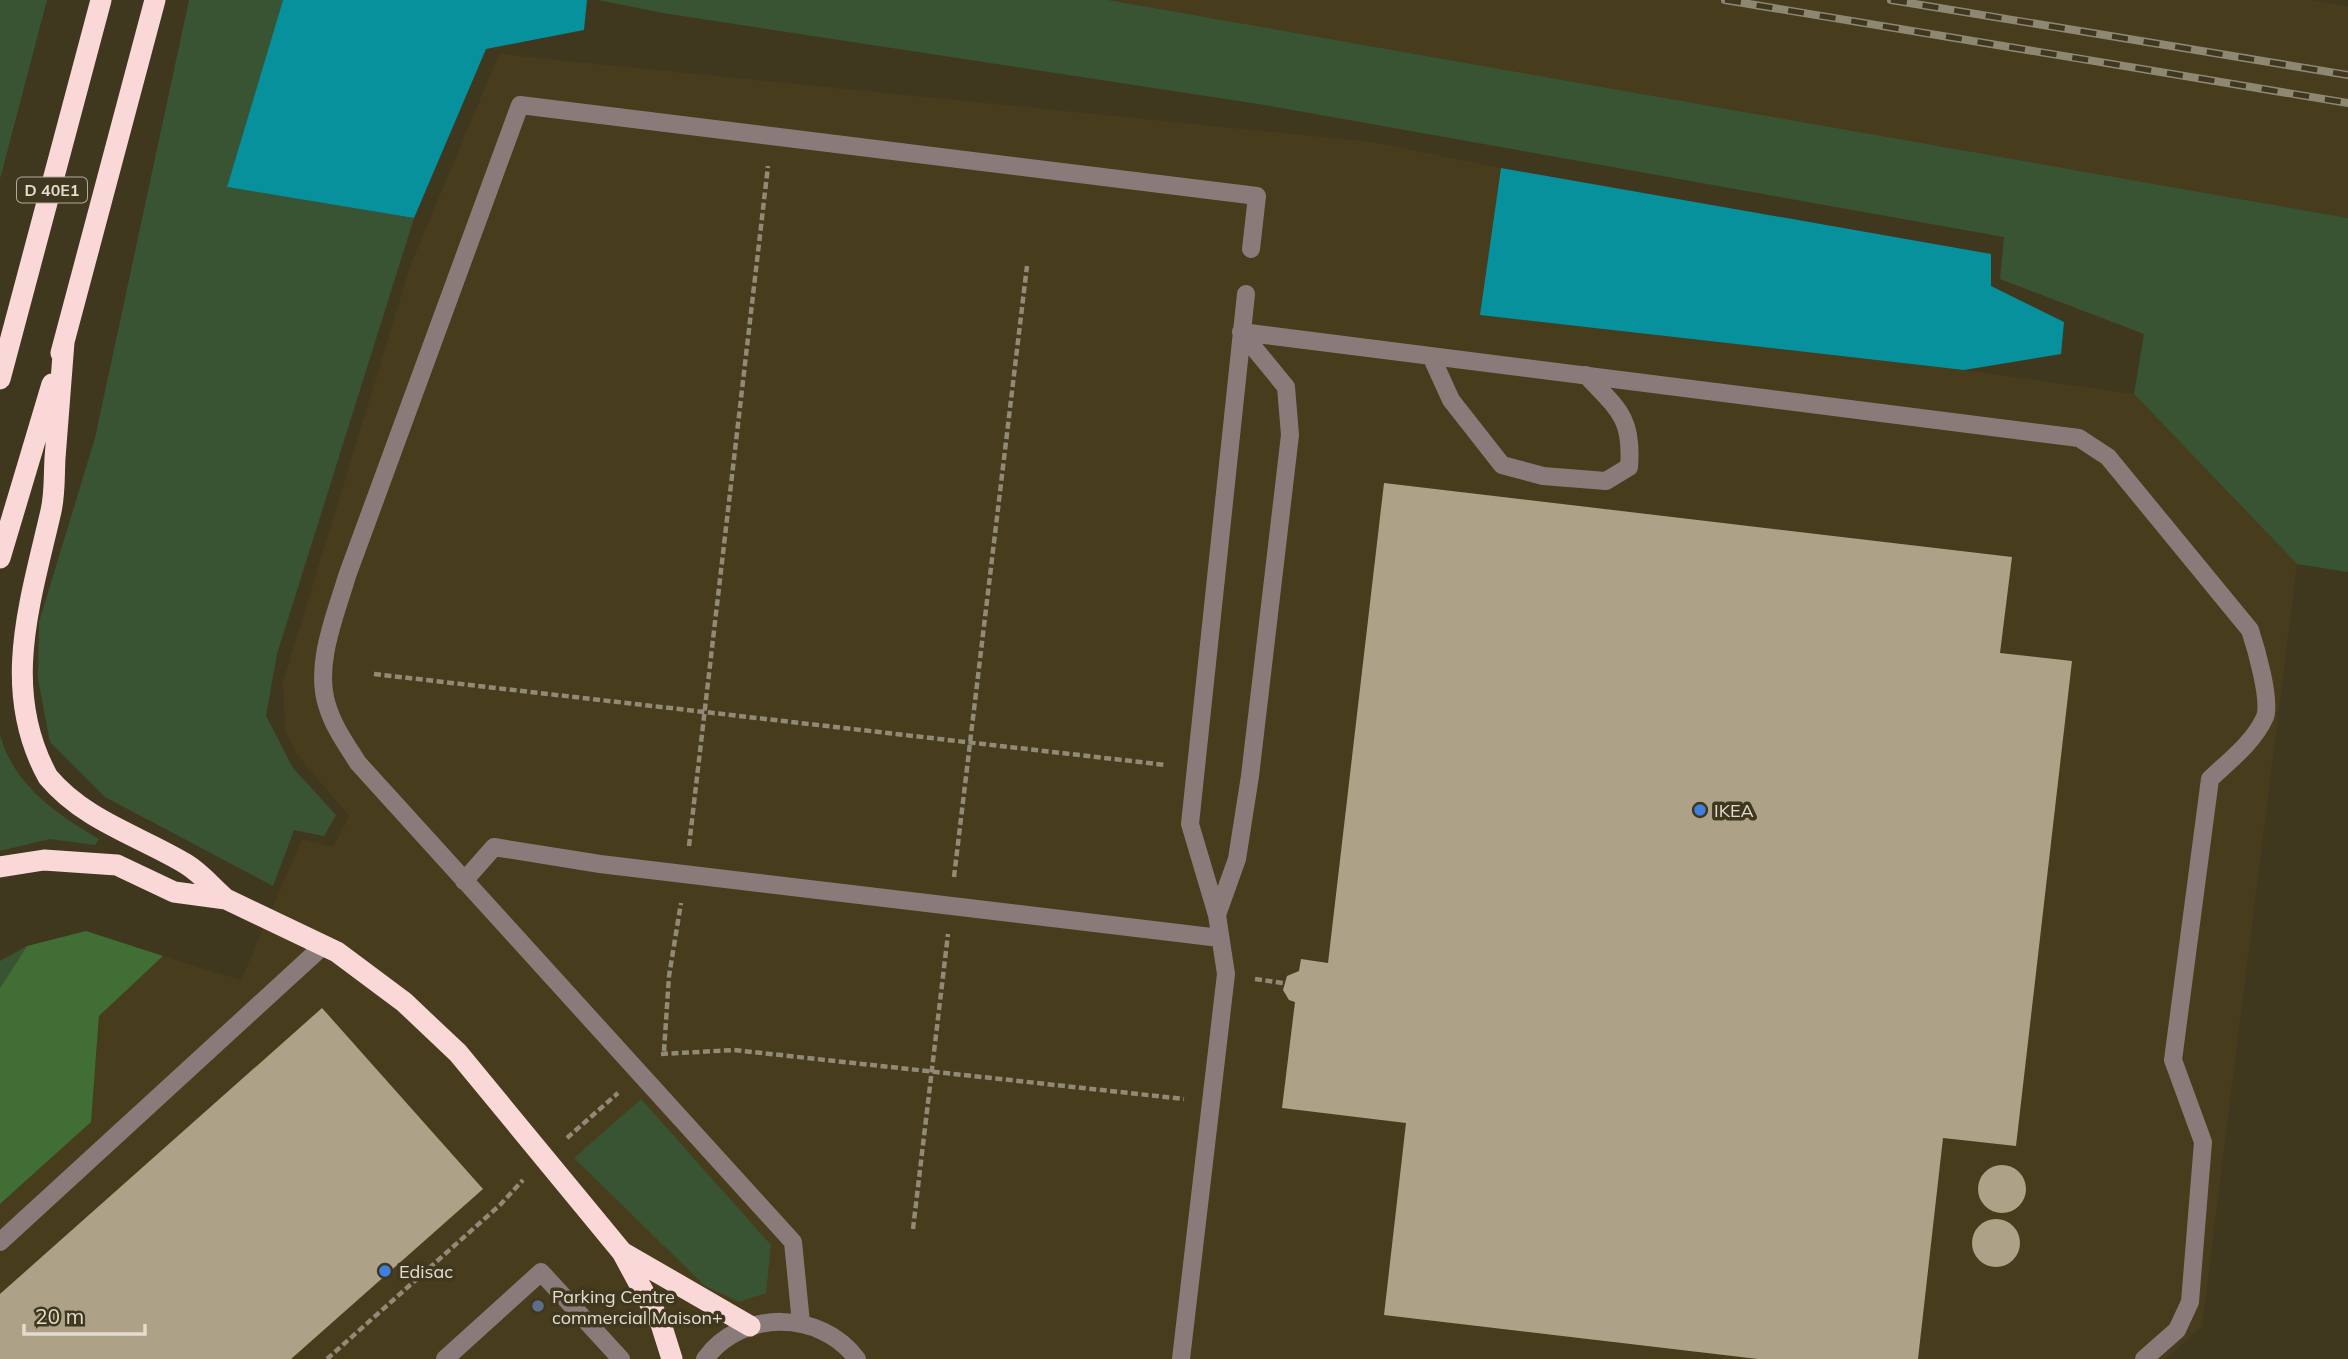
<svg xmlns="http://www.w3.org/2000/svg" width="2348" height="1359" viewBox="0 0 2348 1359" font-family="Mulish,sans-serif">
  <rect width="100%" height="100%" fill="#40371f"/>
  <path fill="#473c1c" d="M 1108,0 L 2311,0 L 2348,6 L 2348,218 Z
    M 499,54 L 1372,142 L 1501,168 L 1481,315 L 1964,370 L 2134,394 L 2297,564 L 2202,1326 L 2166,1359 L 0,1359 L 0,1204 L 91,1122 L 99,1016 L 163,956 L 241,980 L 302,839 L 333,847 L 349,816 L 296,753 L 285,730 L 283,682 L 411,264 Z"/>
  <path fill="#395432" d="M 0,0 L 47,0 L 0,179 Z
    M 189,0 L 283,0 L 227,187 L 414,218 L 277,654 L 266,716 L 293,768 L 336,815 L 324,836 L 294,830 L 273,886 L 105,797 L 50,742 L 38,679 L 39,622 L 95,438 Z
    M 598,0 L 1108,0 L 2348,218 L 2348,572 L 2297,564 L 2134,394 L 2144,334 L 2000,279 L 2004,237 L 1265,105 L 663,13 Z
    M 0,735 C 14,785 56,814 99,839 L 95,845 L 50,839 L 0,851 Z
    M 27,946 L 0,988 L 0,961 Z
    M 641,1099 L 771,1245 L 766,1293 L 739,1302 L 705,1286 L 574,1158 Z"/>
  <path fill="#406e34" d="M 86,931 L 163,956 L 99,1016 L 91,1122 L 0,1204 L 0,988 L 27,946 Z"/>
  <path fill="#07919d" d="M 283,0 L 587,0 L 584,30 L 486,49 L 414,218 L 227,187 Z
    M 1501,168 L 1991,254 L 1991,286 L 2064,322 L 2061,354 L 1964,370 L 1480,315 Z"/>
  <path fill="#ada287" d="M 1384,483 L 2012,557 L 2000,653 L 2072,661 L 2016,1146 L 1943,1138 L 1918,1359 L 1758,1359 L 1384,1315 L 1406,1123 L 1282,1108 L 1295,1002 L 1289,1000 L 1283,990 L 1287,976 L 1299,971 L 1301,959 L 1328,963 Z
    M 322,1008 L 483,1189 L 291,1359 L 0,1359 L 0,1294 Z
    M1978 1189a24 24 0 1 1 48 0a24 24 0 1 1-48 0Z
    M1972 1243a24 24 0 1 1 48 0a24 24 0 1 1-48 0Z"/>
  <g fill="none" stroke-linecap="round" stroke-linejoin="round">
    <path stroke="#918a76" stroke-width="4.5" stroke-dasharray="7 3.5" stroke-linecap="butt" d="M 374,674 L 1166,765
      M 689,846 L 768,166
      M 954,877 L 1027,266
      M 1255,979 L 1283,983
      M 664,1051 L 669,976 L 681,903
      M 661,1054 L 734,1050 L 1184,1099
      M 567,1138 L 618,1093
      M 913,1229 L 948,934
      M 327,1359 L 500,1205 L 523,1180"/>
    <path stroke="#8a7b7b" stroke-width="18" d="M 1241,332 L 2079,438 L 2108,457 L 2250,630 C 2256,648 2271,700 2265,717 C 2254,742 2229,761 2210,779 L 2173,1060 L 2203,1142 L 2190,1302 L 2177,1330 L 2144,1359
      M 1431,356 L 1451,400 L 1502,465 L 1543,476 L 1606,481 L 1629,467 C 1633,418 1618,409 1586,375
      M 464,881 L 494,847 L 600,864 L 1220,938
      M 1217,915 L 1237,859 L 1250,776 L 1290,435 L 1286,387 L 1241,332
      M 0,1242 L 324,945
      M 801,1323 L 793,1242 L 358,763 C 346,744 333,726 327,705 C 314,664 336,614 347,576 L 520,105 L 1257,196 L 1251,249
      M 445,1359 L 541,1272 L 621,1359
      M 705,1359 C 741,1309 821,1310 857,1359
      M 1181,1359 L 1226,974 L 1217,915 L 1190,824 L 1246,294"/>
    <path stroke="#fbd8d8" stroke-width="21" d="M 64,342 C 61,381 58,419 55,458 C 54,475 55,494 51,511 C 30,603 0,690 48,777 C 85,821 140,836 186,864 C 201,873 213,888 226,899
      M 61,353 L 155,0
      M 0,379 L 101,0
      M 0,558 L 52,384
      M 0,867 L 44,860 L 117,865 L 174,892 L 226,899 L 337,952 L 404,1002 L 458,1053 L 622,1252 L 661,1324 L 672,1359
      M 622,1252 L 750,1326"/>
    <g stroke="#8e8774" stroke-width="8">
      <path id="rail" d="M 1725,0 L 2348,103
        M 1891,0 L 2348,75"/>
    </g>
    <use href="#rail" stroke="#40371f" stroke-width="5" stroke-dasharray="16" stroke-linecap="butt"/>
  </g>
  <g fill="#3f7fe0" stroke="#40371f" stroke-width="2.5">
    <circle cx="1700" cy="810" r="7"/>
    <circle cx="385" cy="1271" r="7"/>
  </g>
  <circle fill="#5c6f8a" stroke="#40371f" stroke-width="2.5" cx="538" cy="1306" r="7"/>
  <g text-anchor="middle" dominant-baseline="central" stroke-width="7" stroke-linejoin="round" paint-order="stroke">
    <rect fill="#40371f" stroke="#b2ab9a" stroke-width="2" x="17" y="177.5" width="70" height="25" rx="5"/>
    <g font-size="16" font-weight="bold" fill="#e3ddcf">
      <text x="52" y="190">D 40E1</text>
    </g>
    <g font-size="18" fill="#e3ddcf" stroke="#40371f" text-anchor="start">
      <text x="1714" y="810">IKEA</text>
      <text x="399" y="1271">Edisac</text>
      <text x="552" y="1296">Parking Centre<tspan x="552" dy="21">commercial Maison+</tspan></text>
    </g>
  </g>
  <path d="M24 1324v10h121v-10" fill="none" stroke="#e3ddcf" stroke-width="3.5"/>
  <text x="35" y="1324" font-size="21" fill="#e3ddcf" stroke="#40371f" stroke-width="5" paint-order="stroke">20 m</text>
</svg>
